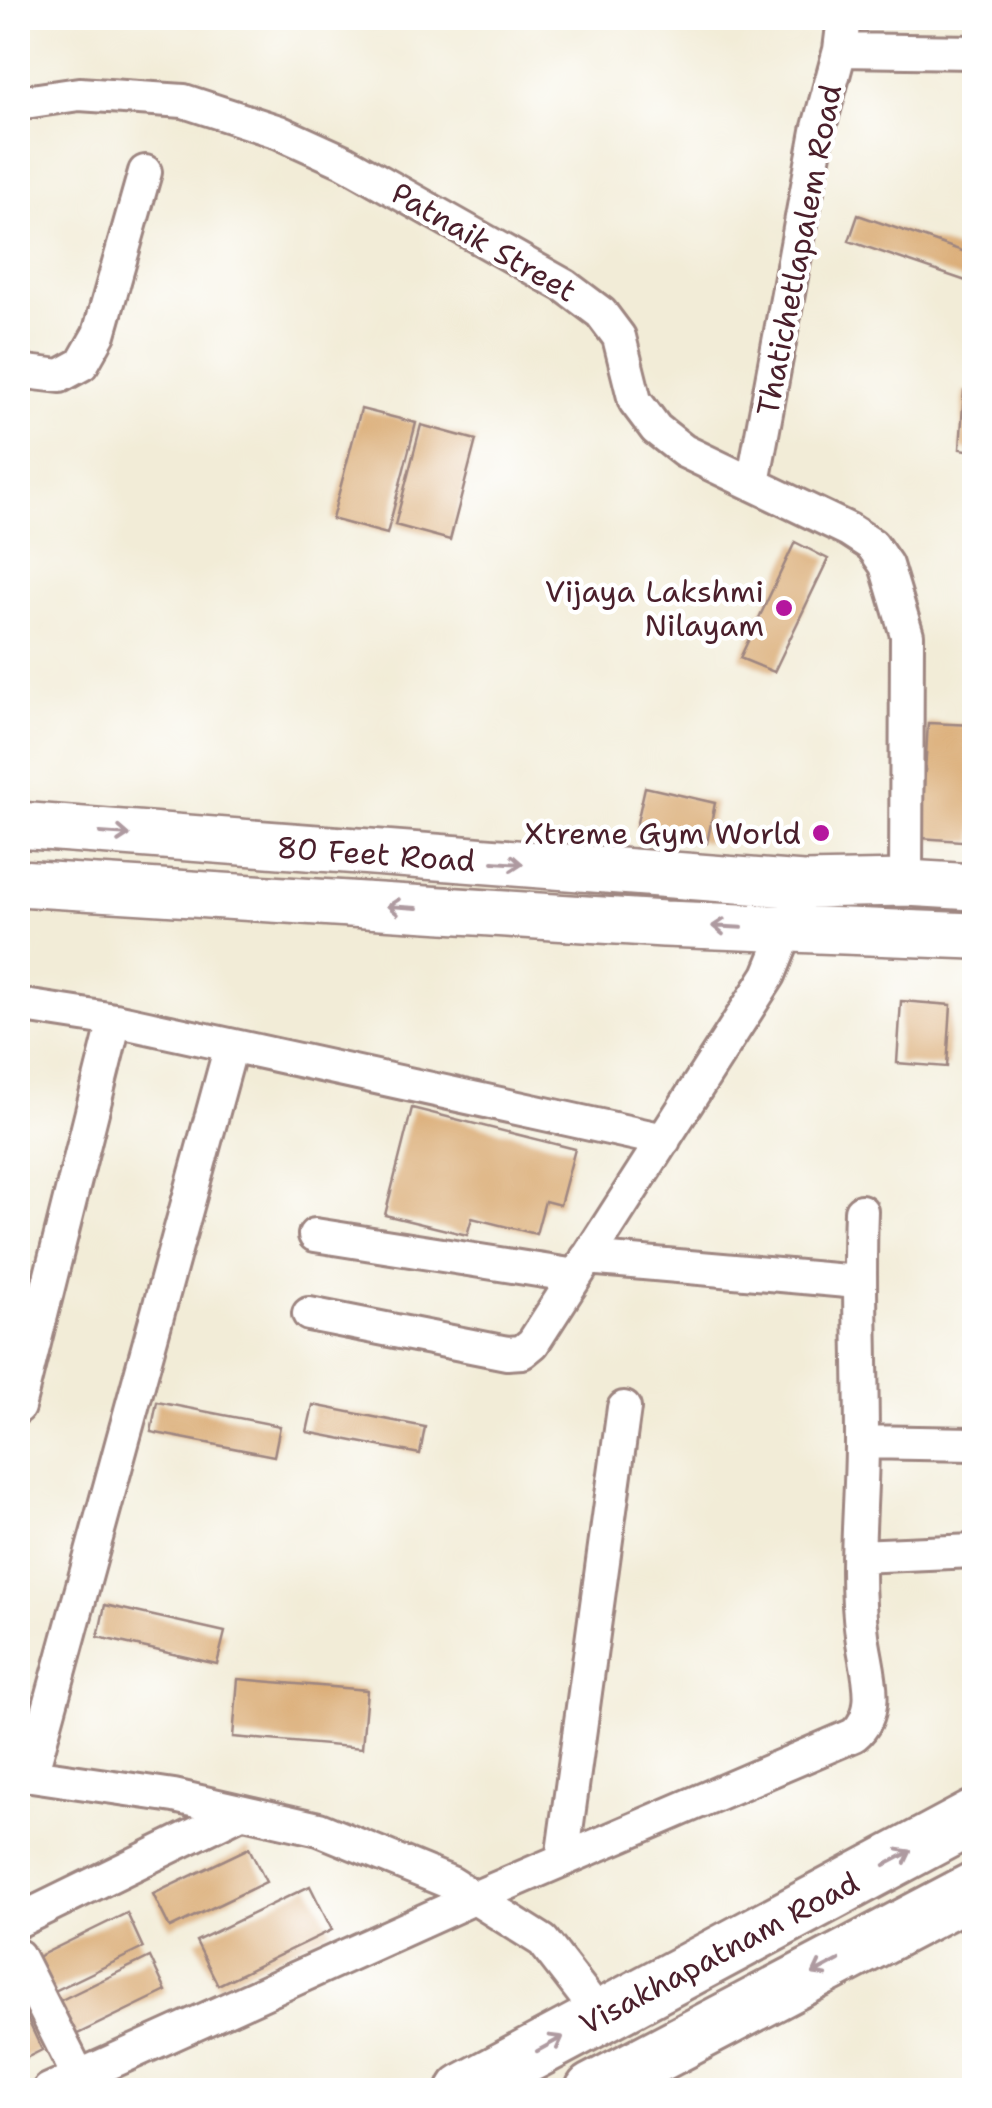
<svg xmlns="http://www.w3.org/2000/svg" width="992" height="2108" viewBox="0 0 992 2108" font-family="'Shantell Sans',sans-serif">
  <rect width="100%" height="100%" fill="#fff"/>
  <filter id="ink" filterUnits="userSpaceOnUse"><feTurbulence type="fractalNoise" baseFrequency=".01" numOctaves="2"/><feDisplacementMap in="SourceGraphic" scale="20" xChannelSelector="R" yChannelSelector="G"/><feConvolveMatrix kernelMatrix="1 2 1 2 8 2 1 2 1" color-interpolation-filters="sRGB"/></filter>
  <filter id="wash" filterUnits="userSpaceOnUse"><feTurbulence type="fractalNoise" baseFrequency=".0048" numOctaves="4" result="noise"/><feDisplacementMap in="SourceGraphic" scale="40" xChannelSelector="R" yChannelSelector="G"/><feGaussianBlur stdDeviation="2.25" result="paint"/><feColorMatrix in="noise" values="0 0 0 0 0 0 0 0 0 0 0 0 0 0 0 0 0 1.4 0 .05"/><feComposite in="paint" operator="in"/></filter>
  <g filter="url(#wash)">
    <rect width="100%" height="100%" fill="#f2ecd7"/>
    <g id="blocks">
      <path fill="#daac74" d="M 858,215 L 974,255 L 969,282 L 849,241 Z
        M 964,391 L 974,393 L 974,451 L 960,449 Z
        M 361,409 L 416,423 L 387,534 L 332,519 Z
        M 421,425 L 476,440 L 450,540 L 395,525 Z
        M 795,542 L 828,559 L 774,672 L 740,658 Z
        M 928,723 L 974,725 L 974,842 L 921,838 Z
        M 645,787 L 715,803 L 707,843 L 636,827 Z
        M 901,1001 L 951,1005 L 947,1067 L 897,1063 Z
        M 412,1108 L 575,1149 L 560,1205 L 545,1201 L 536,1234 L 472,1218 L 467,1235 L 385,1215 Z
        M 157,1402 L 280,1426 L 274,1456 L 151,1432 Z
        M 313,1405 L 425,1427 L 420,1454 L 307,1432 Z
        M 105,1605 L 225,1632 L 217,1664 L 98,1637 Z
        M 238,1679 L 367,1690 L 362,1748 L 233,1737 Z
        M 249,1848 L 266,1882 L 170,1928 L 153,1894 Z
        M 310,1886 L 332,1930 L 218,1985 L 196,1941 Z
        M 127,1913 L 143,1948 L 42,1997 L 25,1963 Z
        M 150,1957 L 166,1991 L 65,2040 L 49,2006 Z
        M 26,2016 L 42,2050 L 18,2062 L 18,2020 Z"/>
    </g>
  </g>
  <g filter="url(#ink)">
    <use href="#blocks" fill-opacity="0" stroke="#9e8681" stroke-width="2.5"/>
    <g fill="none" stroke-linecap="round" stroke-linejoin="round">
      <g stroke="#9e8681" stroke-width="38">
        <path id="street" d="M 840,50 L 974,52
          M 18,103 L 79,94 L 184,101 L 279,132 L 345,162 L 565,286 L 601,313 L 619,337 L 635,401 L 656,429 L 684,451 L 849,530 L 872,545 L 886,565 L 907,635 L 906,883
          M 18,371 L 60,376 L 82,364 L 99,334 L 145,172
          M 753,483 L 818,131 L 840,50 L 844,18
          M 18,1005 L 115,1020 L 664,1140
          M 315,1235 L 576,1276
          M 587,1258 L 858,1282
          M 309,1314 L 507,1353 L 522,1352 L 533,1343 L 769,975 L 796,909
          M 18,1407 L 115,1020
          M 862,1442 L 974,1444
          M 858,1556 L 974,1551
          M 18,1773 L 174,1796 L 319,1829 L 451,1883 L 543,1941 L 601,2016
          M 31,1775 L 231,1046
          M 562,1860 L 624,1408
          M 18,1921 L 241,1812
          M 18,1956 L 79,2077
          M 49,2090 L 474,1898 L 854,1735 C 883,1711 866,1669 862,1635 C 853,1571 862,1506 862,1442 C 862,1365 858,1288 861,1211"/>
      </g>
      <g stroke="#9e8681" stroke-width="50">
        <path id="secondary" d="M 18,825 L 803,885 L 906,883 L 974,887
          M 18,883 L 664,924 L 974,936"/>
      </g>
      <g stroke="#9e8681" stroke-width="58">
        <path id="primary" d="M 464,2090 L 974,1817
          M 592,2090 L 974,1889"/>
      </g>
      <use href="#street" stroke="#fff" stroke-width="32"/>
      <use href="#secondary" stroke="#fff" stroke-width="45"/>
      <use href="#primary" stroke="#fff" stroke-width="52"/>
    </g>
    <defs><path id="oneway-shaft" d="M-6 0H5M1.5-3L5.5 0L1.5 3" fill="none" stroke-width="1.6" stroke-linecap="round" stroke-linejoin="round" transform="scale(2.5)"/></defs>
    <g stroke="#ae9aa0">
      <use href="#oneway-shaft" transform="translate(115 834) rotate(4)"/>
      <use href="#oneway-shaft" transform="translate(508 863) rotate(4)"/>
      <use href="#oneway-shaft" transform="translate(402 907) rotate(-176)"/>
      <use href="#oneway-shaft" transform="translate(727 927) rotate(-177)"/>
      <use href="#oneway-shaft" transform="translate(898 1858) rotate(-28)"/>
      <use href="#oneway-shaft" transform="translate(826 1967) rotate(152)"/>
      <use href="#oneway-shaft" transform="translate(550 2044) rotate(-29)"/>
    </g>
  </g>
  <g fill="#b5179e" stroke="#fff" stroke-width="4">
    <circle cx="784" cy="608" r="10"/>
    <circle cx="821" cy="833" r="10"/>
  </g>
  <g text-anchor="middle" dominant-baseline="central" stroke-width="9" stroke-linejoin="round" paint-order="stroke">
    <g font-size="30" fill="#4a1f2b" stroke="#fff">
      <text transform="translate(484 242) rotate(30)">Patnaik Street</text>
      <text transform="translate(799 250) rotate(-79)">Thatichetlapalem Road</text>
      <text transform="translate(376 854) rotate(4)">80 Feet Road</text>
      <text transform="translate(719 1953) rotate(-28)">Visakhapatnam Road</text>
    </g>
    <g font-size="30" fill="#4a1f2b" stroke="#fff" text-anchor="end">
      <text x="764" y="591">Vijaya Lakshmi<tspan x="764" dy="34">Nilayam</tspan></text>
      <text x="801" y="833">Xtreme Gym World</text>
    </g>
  </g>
  <rect width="992" height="2108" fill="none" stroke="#fff" stroke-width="60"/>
</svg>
